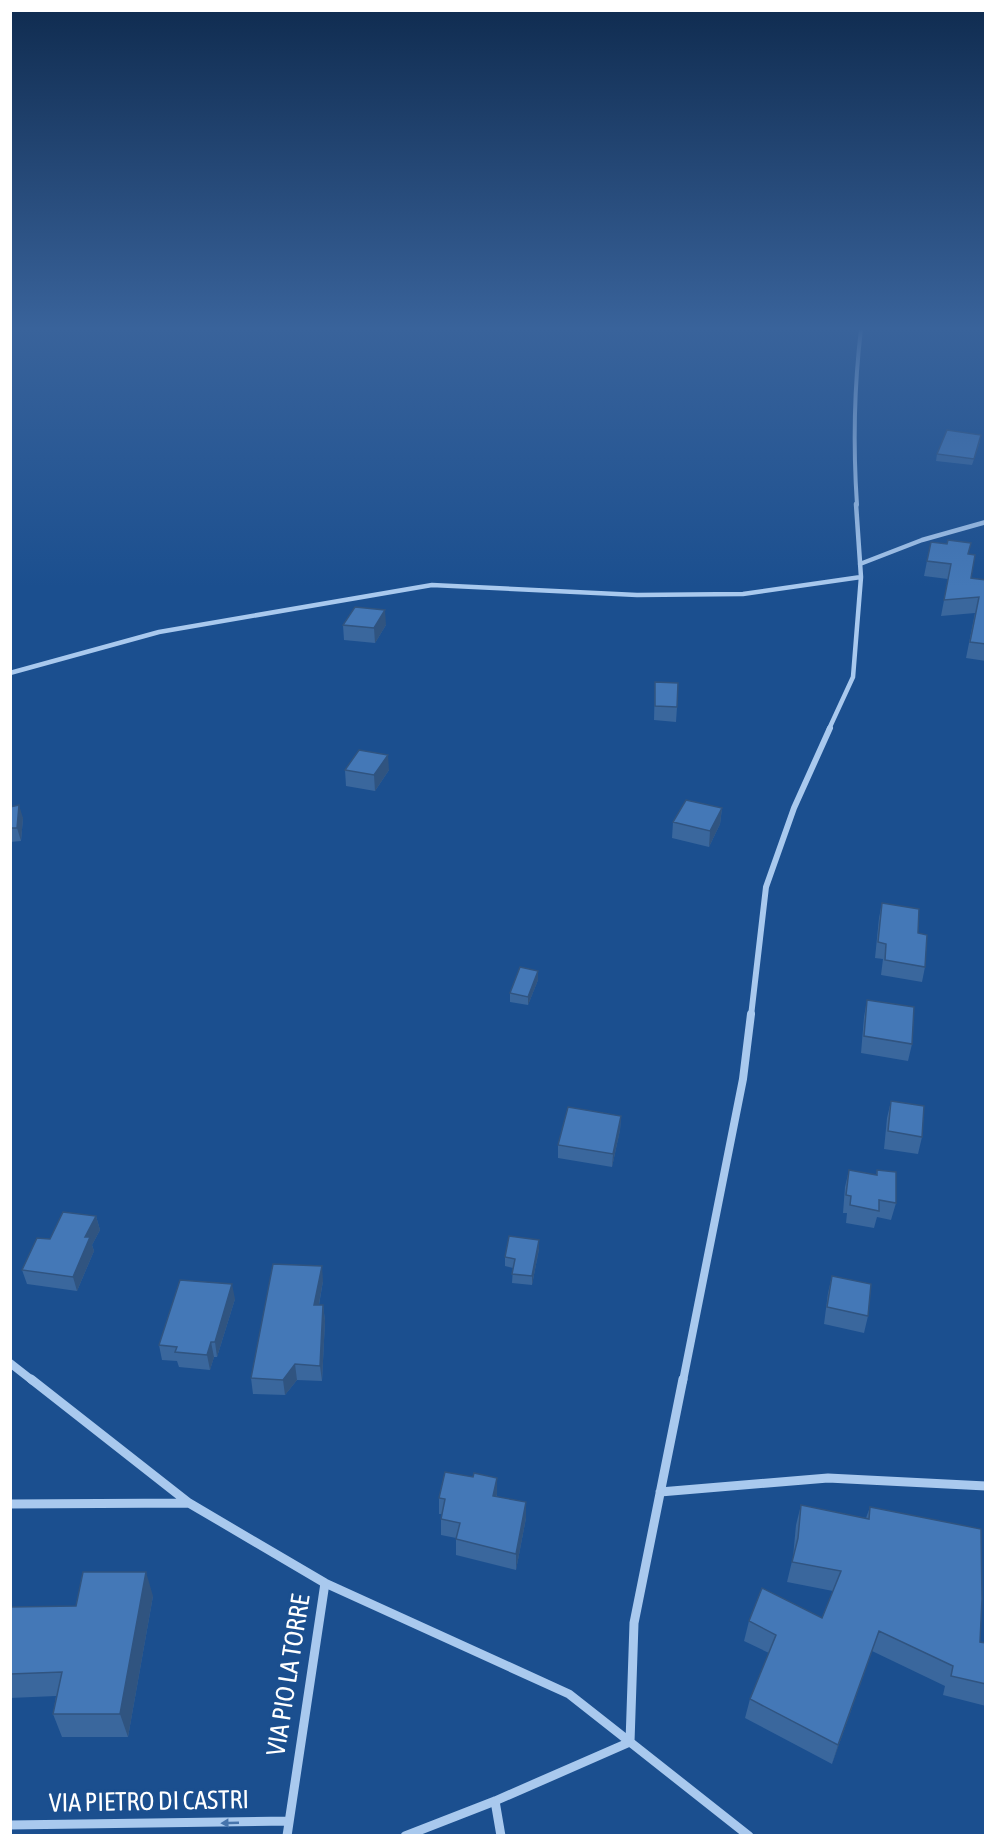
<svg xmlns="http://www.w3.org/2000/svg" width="996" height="1846" viewBox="0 0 996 1846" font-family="'Asap Condensed',sans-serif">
  <rect width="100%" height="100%" fill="#1b4f8f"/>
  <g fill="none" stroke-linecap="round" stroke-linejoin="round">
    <path stroke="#a9c9ee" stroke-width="4" d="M 857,505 C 853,446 854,388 861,329"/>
    <path stroke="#a9c9ee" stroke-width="4.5" d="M 860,564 L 922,540 L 986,522
      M 10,673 L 159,632 L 432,585 L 637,595 L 743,594 L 861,577 L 856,504
      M 829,729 L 853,677 L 861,577"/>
    <path stroke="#a9c9ee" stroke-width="6" d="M 751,1016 L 766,887 L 794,808 L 830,728"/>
    <path stroke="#a9c9ee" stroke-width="8" d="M 10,1363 L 33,1381
      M 683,1381 L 743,1079 L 751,1014"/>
    <path stroke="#a9c9ee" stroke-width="9" d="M 31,1379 L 189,1503 L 325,1583 L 569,1694 L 630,1742
      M 660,1492 L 828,1478 L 986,1486
      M 10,1504 L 189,1503
      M 630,1742 L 634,1623 L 683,1379
      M 495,1801 L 501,1836
      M 10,1825 L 288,1821
      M 287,1836 L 325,1583
      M 405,1836 L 495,1801 L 630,1742 L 749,1836"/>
  </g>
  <path fill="#3a679d" d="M 980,441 L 972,465 L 936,461 L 937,454 Z
    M 968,554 L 971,578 L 986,580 L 986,661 L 966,658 L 975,613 L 941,616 L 948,579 L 924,576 L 927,561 Z
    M 343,625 L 386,625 L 375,643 L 344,640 Z
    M 655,682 L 677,707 L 676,722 L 654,720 Z
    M 985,757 L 986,757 L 986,778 L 984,778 Z
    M 345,770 L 389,770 L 375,791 L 346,786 Z
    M 10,807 L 23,818 L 21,841 L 10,842 Z
    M 722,808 L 720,824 L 709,847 L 672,838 L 673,822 Z
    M 882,903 L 918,933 L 925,967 L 922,982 L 881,975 L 883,959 L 875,958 L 879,918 Z
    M 538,971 L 538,980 L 528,1005 L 510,1002 L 510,993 Z
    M 867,1000 L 912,1044 L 908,1061 L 861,1053 L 864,1017 Z
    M 891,1101 L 922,1137 L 918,1154 L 884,1149 L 887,1118 Z
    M 621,1116 L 620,1130 L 612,1167 L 558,1158 L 558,1145 Z
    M 849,1170 L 876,1175 L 877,1170 L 896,1203 L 891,1220 L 877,1217 L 874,1228 L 846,1223 L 847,1213 L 843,1213 L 845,1187 Z
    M 96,1216 L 100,1230 L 92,1245 L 94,1251 L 77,1291 L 27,1284 L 22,1270 L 50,1239 Z
    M 539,1240 L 539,1249 L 532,1285 L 512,1283 L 513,1268 L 505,1266 L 505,1257 Z
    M 832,1276 L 868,1316 L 864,1333 L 824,1324 L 828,1293 Z
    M 323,1281 L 319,1305 L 323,1305 L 325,1321 L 322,1381 L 297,1380 L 285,1395 L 253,1394 L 251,1378 Z
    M 235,1299 L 217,1357 L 214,1357 L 210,1370 L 179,1367 L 177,1361 L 162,1360 L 159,1345 Z
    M 497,1494 L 497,1496 L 526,1518 L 516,1570 L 456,1555 L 456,1538 L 441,1535 L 441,1519 L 442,1514 L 439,1514 L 439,1498 Z
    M 801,1505 L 866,1518 L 870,1507 L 980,1642 L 986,1643 L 986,1706 L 943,1695 L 945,1686 L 872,1651 L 832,1764 L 745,1718 L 750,1699 L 769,1653 L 744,1641 L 749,1621 L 822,1618 L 833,1591 L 787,1582 L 793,1557 L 796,1525 Z
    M 153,1596 L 128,1737 L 62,1737 L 53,1714 L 56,1696 L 10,1698 L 10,1607 L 76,1606 Z"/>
  <path fill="#305480" d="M 385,610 L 386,625 L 375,643 L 374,628 Z
    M 388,755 L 389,770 L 375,791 L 374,775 Z
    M 19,805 L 23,818 L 21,841 L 17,828 Z
    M 722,808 L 720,824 L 709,847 L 710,831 Z
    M 538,971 L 538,980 L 528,1005 L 528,997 Z
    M 621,1116 L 620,1130 L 612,1167 L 613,1154 Z
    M 96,1216 L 100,1230 L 92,1245 L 94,1251 L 77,1291 L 73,1277 L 85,1237 Z
    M 539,1240 L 539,1249 L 532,1285 L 532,1276 Z
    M 322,1266 L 323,1281 L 316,1320 L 314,1305 Z
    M 232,1284 L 235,1299 L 217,1357 L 215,1342 Z
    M 323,1305 L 325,1321 L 322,1381 L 320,1366 Z
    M 211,1342 L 214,1357 L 210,1370 L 207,1355 Z
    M 295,1364 L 297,1380 L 285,1395 L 283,1380 Z
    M 497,1478 L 497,1494 L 493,1512 L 493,1496 Z
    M 526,1502 L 526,1518 L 516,1570 L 516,1554 Z
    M 146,1572 L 153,1596 L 128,1737 L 120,1714 Z
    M 879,1631 L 872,1651 L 832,1764 L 838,1745 Z"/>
  <path fill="#4478b7" stroke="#305480" stroke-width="1.5" d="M 947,430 L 981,435 L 974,459 L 937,454 Z
    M 948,540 L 971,543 L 968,554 L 975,555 L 971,578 L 986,580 L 986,644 L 970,642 L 979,597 L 944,600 L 951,564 L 927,561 L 931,542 L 947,544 Z
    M 355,607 L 385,610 L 374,628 L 343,625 Z
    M 655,682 L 678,683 L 677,707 L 655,706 Z
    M 359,750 L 388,755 L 374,775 L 345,770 Z
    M 686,800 L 722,808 L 710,831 L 673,822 Z
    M 19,805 L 17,828 L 10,828 L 10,807 Z
    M 882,903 L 919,909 L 918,933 L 927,935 L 925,967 L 885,960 L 886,944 L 878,942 Z
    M 520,967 L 538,971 L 528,997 L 510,993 Z
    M 867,1000 L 914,1007 L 912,1044 L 864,1036 Z
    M 891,1101 L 924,1106 L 922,1137 L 888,1131 Z
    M 568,1107 L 621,1116 L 613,1154 L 558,1145 Z
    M 849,1170 L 877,1175 L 877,1170 L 896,1172 L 896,1203 L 879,1200 L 879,1211 L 850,1205 L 851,1196 L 846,1195 Z
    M 63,1212 L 96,1216 L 85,1237 L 90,1237 L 73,1277 L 22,1270 L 37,1238 L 50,1239 Z
    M 509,1236 L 539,1240 L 532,1276 L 512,1274 L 515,1259 L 505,1257 Z
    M 273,1264 L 322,1266 L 314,1305 L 323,1305 L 320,1366 L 295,1364 L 283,1380 L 251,1378 Z
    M 832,1276 L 871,1284 L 868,1316 L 827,1307 Z
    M 180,1280 L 232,1284 L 215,1342 L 211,1342 L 207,1355 L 175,1352 L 177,1347 L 159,1345 Z
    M 445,1472 L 473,1477 L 474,1473 L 497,1478 L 493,1496 L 526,1502 L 516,1554 L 456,1539 L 460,1523 L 441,1519 L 445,1499 L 439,1498 Z
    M 801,1505 L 869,1519 L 870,1507 L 981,1529 L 982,1599 L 980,1642 L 986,1643 L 986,1684 L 951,1676 L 953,1666 L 879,1631 L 838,1745 L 750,1699 L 776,1635 L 749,1621 L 762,1588 L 822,1618 L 841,1571 L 792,1562 L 798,1538 Z
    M 83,1572 L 146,1572 L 120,1714 L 53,1714 L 62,1672 L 10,1674 L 10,1607 L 76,1606 Z"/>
  <defs><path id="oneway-solid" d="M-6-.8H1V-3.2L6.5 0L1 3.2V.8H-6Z" transform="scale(1.5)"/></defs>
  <use fill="#4674ac" href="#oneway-solid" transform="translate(230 1823) rotate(178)"/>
  <linearGradient id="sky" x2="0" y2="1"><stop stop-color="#0f2b4f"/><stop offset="0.56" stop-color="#39639b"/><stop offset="1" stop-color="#39639b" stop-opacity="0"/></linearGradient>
  <rect width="996" height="587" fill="url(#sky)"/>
  <g text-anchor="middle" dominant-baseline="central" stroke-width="6" stroke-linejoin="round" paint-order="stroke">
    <g font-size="26" fill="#fff" stroke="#1b4f8f">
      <text transform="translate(288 1675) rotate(-81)">VIA PIO LA TORRE</text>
      <text transform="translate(149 1801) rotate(-1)">VIA PIETRO DI CASTRI</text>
    </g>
  </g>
  <rect width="996" height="1846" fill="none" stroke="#ffffff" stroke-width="24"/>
</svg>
